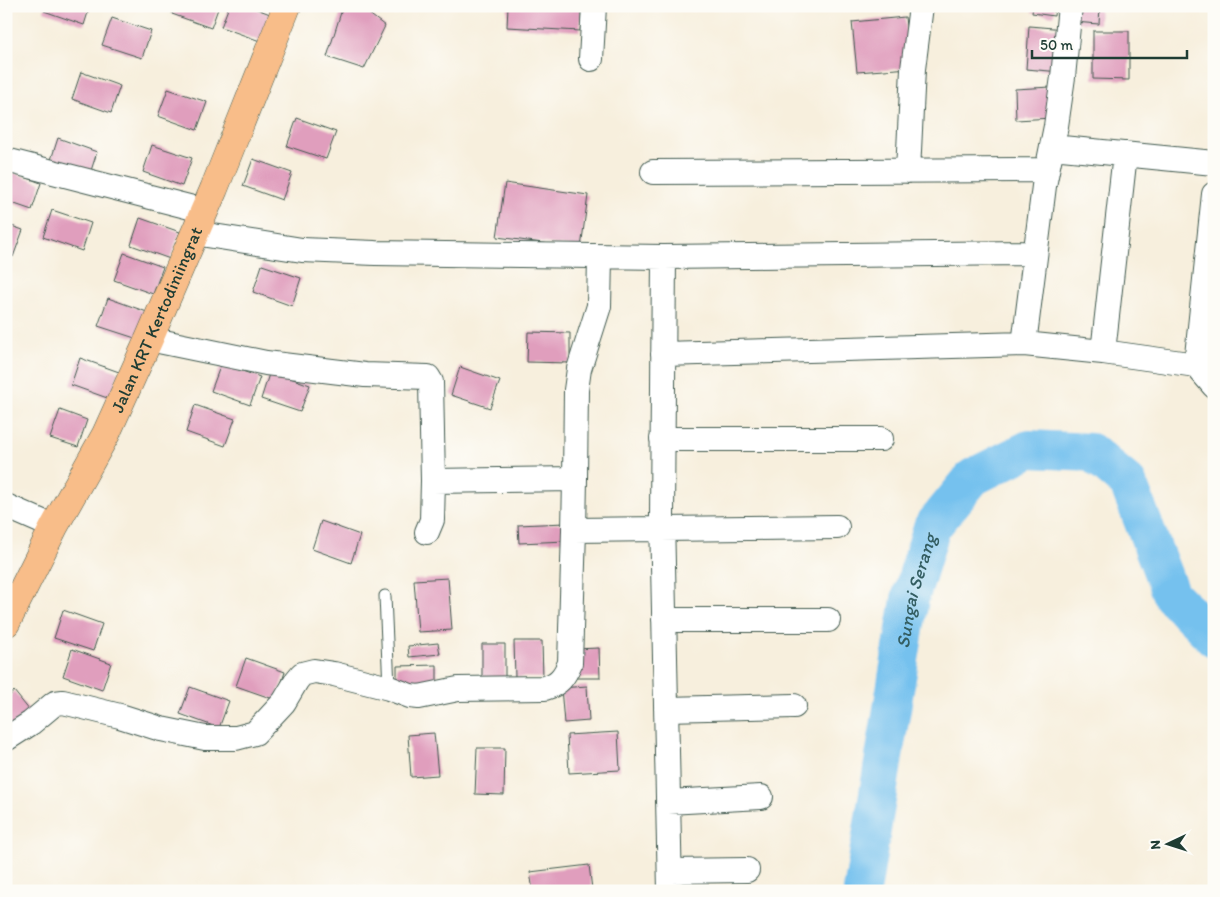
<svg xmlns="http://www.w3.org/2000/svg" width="1220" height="897" viewBox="0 0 1220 897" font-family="Itim,sans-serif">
  <rect width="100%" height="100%" fill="#fdfcf7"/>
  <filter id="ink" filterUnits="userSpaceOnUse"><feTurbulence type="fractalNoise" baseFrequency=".02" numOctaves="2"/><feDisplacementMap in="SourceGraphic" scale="10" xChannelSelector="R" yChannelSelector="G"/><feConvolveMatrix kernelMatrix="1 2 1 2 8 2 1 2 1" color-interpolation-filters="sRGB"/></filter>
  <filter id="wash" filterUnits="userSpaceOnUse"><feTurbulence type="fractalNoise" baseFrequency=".0096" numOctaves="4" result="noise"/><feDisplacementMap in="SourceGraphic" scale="20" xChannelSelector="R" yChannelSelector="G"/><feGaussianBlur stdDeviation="1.12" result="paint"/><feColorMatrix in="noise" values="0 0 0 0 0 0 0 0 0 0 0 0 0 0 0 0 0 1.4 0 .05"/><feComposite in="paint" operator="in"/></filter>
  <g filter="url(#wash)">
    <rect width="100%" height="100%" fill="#f7efdd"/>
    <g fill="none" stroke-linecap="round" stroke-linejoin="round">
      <path stroke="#75c1ee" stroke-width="38" id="s1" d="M 862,891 L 910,599 L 932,527 L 973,477 L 1029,449 L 1091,452 L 1128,483 L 1171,595 L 1214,638"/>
    </g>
    <g id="blocks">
      <path fill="#e09ebd" d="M 46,6 L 90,6 L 84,25 L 44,11 Z
        M 175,6 L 219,6 L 211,28 L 172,14 Z
        M 229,6 L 249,6 L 270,14 L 260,41 L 221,27 Z
        M 343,6 L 359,6 L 385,26 L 364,69 L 327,57 Z
        M 508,6 L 582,6 L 580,31 L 507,27 Z
        M 1033,6 L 1055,6 L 1054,16 L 1032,13 Z
        M 1075,6 L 1100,6 L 1099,24 L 1074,22 Z
        M 905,17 L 910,68 L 857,72 L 852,22 Z
        M 112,18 L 151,31 L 142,58 L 102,45 Z
        M 1029,26 L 1065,29 L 1061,72 L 1026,69 Z
        M 1093,31 L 1129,31 L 1129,80 L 1093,79 Z
        M 81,72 L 120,86 L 111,113 L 72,99 Z
        M 1051,87 L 1052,118 L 1016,120 L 1015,89 Z
        M 168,89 L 207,102 L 197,130 L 158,116 Z
        M 297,118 L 336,132 L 326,159 L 287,146 Z
        M 58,138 L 97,152 L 88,180 L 49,166 Z
        M 152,145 L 192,158 L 182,186 L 143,172 Z
        M 253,159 L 292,173 L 282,200 L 243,186 Z
        M 6,170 L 41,183 L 32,210 L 6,201 Z
        M 505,183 L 588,195 L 581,248 L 497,237 Z
        M 52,210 L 91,223 L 82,251 L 43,237 Z
        M 140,218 L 180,232 L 170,259 L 131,245 Z
        M 6,224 L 23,230 L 13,257 L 6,255 Z
        M 124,253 L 163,267 L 153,294 L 114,280 Z
        M 262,265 L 301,278 L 292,306 L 253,292 Z
        M 108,298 L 147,312 L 138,339 L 98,326 Z
        M 528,332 L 570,333 L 570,363 L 527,362 Z
        M 80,358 L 119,372 L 110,399 L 71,385 Z
        M 221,364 L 260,377 L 250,405 L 211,391 Z
        M 460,367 L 500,381 L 490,408 L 451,395 Z
        M 270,371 L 310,385 L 300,412 L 261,399 Z
        M 195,405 L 235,419 L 225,446 L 186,432 Z
        M 60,410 L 87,420 L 78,447 L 50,438 Z
        M 321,521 L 360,535 L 351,563 L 312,549 Z
        M 565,523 L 566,541 L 519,543 L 518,525 Z
        M 448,578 L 452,630 L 418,632 L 414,580 Z
        M 63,610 L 102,624 L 93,651 L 54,638 Z
        M 514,641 L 542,641 L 543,678 L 515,677 Z
        M 438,643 L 440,654 L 409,657 L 408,646 Z
        M 482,644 L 505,644 L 505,684 L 482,683 Z
        M 599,648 L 600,678 L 576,678 L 575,649 Z
        M 72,649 L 111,663 L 102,690 L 63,676 Z
        M 246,658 L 285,672 L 276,700 L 236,686 Z
        M 437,665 L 437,685 L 397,685 L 397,666 Z
        M 587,686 L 589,721 L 564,723 L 561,688 Z
        M 190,687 L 229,701 L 219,728 L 180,714 Z
        M 14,691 L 30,711 L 11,726 L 6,723 L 6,700 Z
        M 618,732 L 620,770 L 569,773 L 567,735 Z
        M 434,733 L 438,775 L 411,777 L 408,735 Z
        M 477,748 L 505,748 L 504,795 L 475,794 Z
        M 589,865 L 592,889 L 575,891 L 533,891 L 530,872 Z"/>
    </g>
  </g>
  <g filter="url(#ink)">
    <use href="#blocks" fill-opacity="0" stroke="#3f584d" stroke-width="1"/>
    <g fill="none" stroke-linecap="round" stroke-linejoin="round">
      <g stroke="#3f584d" stroke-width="13">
        <path id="lane" d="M 385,596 L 389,688"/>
      </g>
      <g stroke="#3f584d" stroke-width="26">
        <path id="street" d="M 591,59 L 594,6
          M 1052,147 L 1214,163
          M 6,160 L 205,211
          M 908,171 L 913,69 L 921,6
          M 653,172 L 1047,170
          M 194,233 L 302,250 L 375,253 L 664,257 L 1035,253
          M 664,257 L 662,518 L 670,891
          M 149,339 L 266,363 L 365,375 L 428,377 L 431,382 L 433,481 L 575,479 L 576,390 L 579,369 L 599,306 L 600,257
          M 1024,344 L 1044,186 L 1056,126 L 1063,77 L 1070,6
          M 1103,352 L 1125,154
          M 663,354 L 1024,344 L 1103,352 L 1196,365 L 1214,194
          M 1196,365 L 1214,386
          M 662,439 L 881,439
          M 6,506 L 54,527
          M 574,530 L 575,479
          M 427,532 L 432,520 L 433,481
          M 664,620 L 828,620
          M 666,709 L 794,706
          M 6,739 L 31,723 L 55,703 L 63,702 L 120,716 L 161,729 L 205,738 L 236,738 L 255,733 L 284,702 L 297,680 L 302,674 L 314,671 L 334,674 L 389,688 L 410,696 L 419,697 L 458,689 L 545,688 C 559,684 564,677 570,663 L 574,530 L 837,527
          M 668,802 L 761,797
          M 670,871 L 747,870"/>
      </g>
      <g stroke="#3f584d" stroke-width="29">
        <g id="primary">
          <path id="s2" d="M 6,623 L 54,527 L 106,434 L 149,339 L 214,189 L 287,6"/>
        </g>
      </g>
      <use href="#lane" stroke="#fff" stroke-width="11"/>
      <use href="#street" stroke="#fff" stroke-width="24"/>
      <use href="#primary" stroke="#f8bd89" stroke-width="28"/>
    </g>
  </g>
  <g text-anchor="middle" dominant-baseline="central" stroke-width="4" stroke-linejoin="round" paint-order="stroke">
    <g font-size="18" fill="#1f3d34" stroke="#fdfcf7">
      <text stroke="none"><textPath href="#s2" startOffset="339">Jalan KRT Kertodiniingrat</textPath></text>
    </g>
    <g font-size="19" font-style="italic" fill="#345e62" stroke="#fdfcf7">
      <text stroke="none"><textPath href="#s1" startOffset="305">Sungai Serang</textPath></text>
    </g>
  </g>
  <rect width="1220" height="897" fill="none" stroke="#fdfcf7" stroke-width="25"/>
  <g transform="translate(1168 844) rotate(266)" stroke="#fdfcf7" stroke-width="4" paint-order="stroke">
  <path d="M0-4L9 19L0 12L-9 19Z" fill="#1f3d34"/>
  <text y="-8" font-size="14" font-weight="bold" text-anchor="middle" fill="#1f3d34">N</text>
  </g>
  <path d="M1032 50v8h155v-8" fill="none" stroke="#1f3d34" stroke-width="2.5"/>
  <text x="1040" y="50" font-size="15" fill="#1f3d34" stroke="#fdfcf7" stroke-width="4" paint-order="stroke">50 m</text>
</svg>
